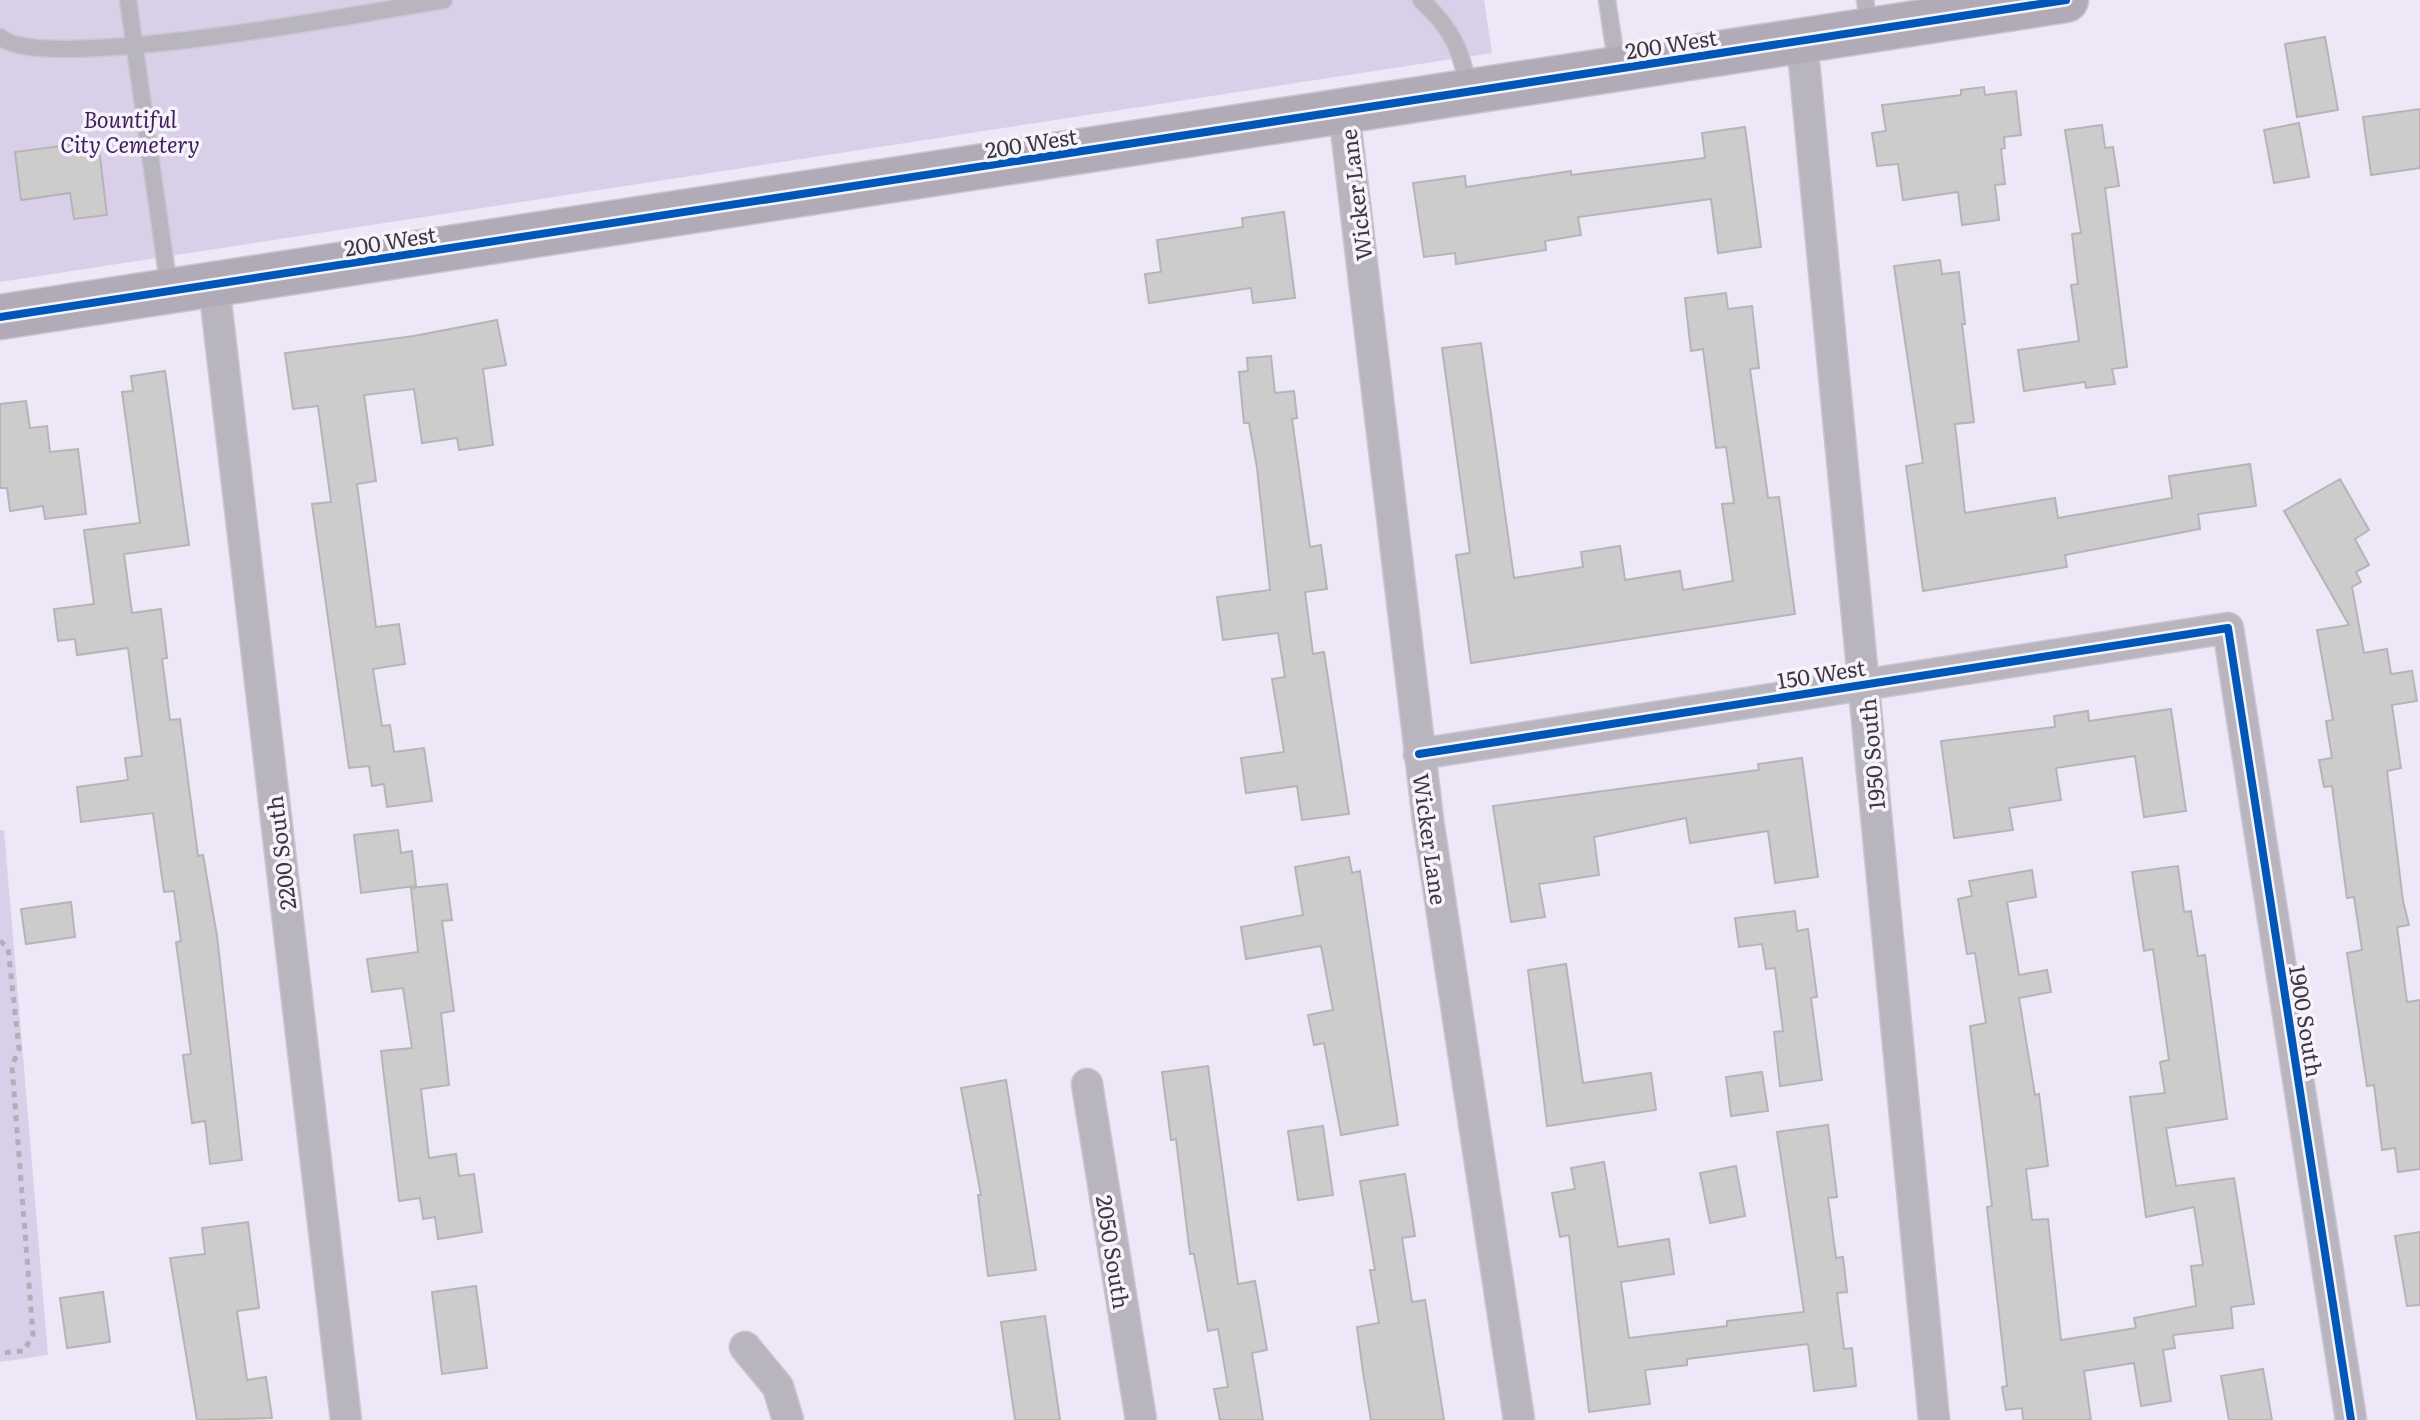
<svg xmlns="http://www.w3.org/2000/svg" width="2420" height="1420" viewBox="0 0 2420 1420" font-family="Literata,serif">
  <rect width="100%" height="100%" fill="#eee7f7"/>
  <path fill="#dacfe9" d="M 0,0 L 1484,0 L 1492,53 L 0,282 Z
    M 0,830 L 4,830 L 48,1355 L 0,1362 Z"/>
  <path fill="#cccccd" stroke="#b5b4b6" stroke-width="2" d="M 2325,37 L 2338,110 L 2297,117 L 2285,44 Z
    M 1984,87 L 1985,95 L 2016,91 L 2021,135 L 2004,137 L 2005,148 L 2001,149 L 2005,184 L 1995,185 L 1999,220 L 1962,225 L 1958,192 L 1903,200 L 1898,164 L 1877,166 L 1872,133 L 1886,131 L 1882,105 L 1961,95 L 1961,90 Z
    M 2420,109 L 2420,168 L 2371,175 L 2363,117 Z
    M 2299,123 L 2309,177 L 2274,183 L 2264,130 Z
    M 2102,125 L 2105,148 L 2113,147 L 2119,186 L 2105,188 L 2127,367 L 2112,369 L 2115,384 L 2086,388 L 2085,382 L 2024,391 L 2018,350 L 2079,341 L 2071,285 L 2078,284 L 2072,234 L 2081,233 L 2065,130 Z
    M 1745,127 L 1761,247 L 1718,253 L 1711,199 L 1578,217 L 1581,235 L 1545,241 L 1546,250 L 1456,264 L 1455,253 L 1424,257 L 1413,183 L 1465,176 L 1466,187 L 1571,171 L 1571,175 L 1705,158 L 1702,133 Z
    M 98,141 L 107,215 L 74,219 L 70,193 L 21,200 L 15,152 Z
    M 1284,212 L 1295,298 L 1253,303 L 1251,288 L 1149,303 L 1145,274 L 1161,272 L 1157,240 L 1243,227 L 1242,218 Z
    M 1940,260 L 1942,274 L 1959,272 L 1965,324 L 1962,324 L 1974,422 L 1955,424 L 1965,513 L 2055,498 L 2058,518 L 2172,498 L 2169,476 L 2250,464 L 2256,506 L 2198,514 L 2200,529 L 2065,555 L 2067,567 L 1923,591 L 1906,466 L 1923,463 L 1894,266 Z
    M 1726,293 L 1728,309 L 1752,306 L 1759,368 L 1750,369 L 1768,498 L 1779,497 L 1795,614 L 1471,663 L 1456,555 L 1470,553 L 1442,348 L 1481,343 L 1514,578 L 1583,567 L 1581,552 L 1620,546 L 1625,580 L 1680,571 L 1683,590 L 1733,581 L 1722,504 L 1734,503 L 1726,447 L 1716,448 L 1703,349 L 1691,351 L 1685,298 Z
    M 497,320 L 506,365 L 483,369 L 493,445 L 459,450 L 457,438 L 422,443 L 414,389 L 364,395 L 376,481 L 357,484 L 376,627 L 399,624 L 405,664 L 373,669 L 382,726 L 390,725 L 394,752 L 424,748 L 432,801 L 387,807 L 384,784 L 372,786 L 369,766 L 349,768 L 312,504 L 331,502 L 318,406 L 293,409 L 285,353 L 414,336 Z
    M 1271,356 L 1275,393 L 1294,391 L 1297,418 L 1292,419 L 1310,547 L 1321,545 L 1327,589 L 1305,592 L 1313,654 L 1324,652 L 1349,814 L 1302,820 L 1297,786 L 1246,793 L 1241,758 L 1284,752 L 1272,679 L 1285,677 L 1278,633 L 1223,640 L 1217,597 L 1270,590 L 1257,468 L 1249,423 L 1244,423 L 1239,372 L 1248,371 L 1247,358 Z
    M 165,371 L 189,545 L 124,554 L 132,613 L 161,609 L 167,658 L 162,659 L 170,720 L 180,719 L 198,856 L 203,855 L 217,936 L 242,1160 L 210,1164 L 205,1121 L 192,1123 L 183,1055 L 191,1054 L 176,942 L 181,941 L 174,891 L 164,892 L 153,813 L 81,822 L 77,787 L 128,780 L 125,758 L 142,756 L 128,648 L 77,655 L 75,639 L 58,641 L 54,609 L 94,604 L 84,530 L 140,523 L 122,392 L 133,391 L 131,376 Z
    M 26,401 L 30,428 L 47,426 L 50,452 L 78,449 L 86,514 L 45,519 L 43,506 L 10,511 L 7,488 L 0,488 L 0,404 Z
    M 2340,479 L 2369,530 L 2355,539 L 2369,565 L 2356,572 L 2361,582 L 2352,587 L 2364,653 L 2387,649 L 2391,674 L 2412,671 L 2417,701 L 2392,705 L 2401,768 L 2387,771 L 2403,901 L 2409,925 L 2397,927 L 2407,1002 L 2420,1000 L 2420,1169 L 2398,1172 L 2395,1148 L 2382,1150 L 2374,1085 L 2367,1086 L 2347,953 L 2362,950 L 2354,897 L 2347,898 L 2332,786 L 2324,787 L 2319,760 L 2332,758 L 2326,721 L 2333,720 L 2317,630 L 2349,625 L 2284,511 Z
    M 2171,709 L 2186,811 L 2144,817 L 2135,756 L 2056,768 L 2061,800 L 2009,808 L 2013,830 L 1954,838 L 1941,741 L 2055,727 L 2054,716 L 2088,711 L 2089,721 Z
    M 1802,758 L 1818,877 L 1775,883 L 1768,831 L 1690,843 L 1686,818 L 1594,837 L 1599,875 L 1539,884 L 1545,917 L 1511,922 L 1493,806 L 1759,770 L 1758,764 Z
    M 398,830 L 401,853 L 412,851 L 416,886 L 361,893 L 354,835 Z
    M 1349,857 L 1352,873 L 1360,871 L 1398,1125 L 1341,1135 L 1324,1043 L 1314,1045 L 1308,1015 L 1333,1010 L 1321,946 L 1246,959 L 1241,927 L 1303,915 L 1295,867 Z
    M 2178,866 L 2184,912 L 2191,911 L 2198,956 L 2205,955 L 2227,1119 L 2166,1128 L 2176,1186 L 2234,1178 L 2254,1304 L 2231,1307 L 2233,1328 L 2173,1335 L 2175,1348 L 2163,1350 L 2171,1401 L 2141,1406 L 2134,1363 L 2084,1371 L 2091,1420 L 2023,1420 L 2022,1408 L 2006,1410 L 2002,1387 L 2007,1386 L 1987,1207 L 1992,1206 L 1970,1026 L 1986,1023 L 1975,953 L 1967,954 L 1958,899 L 1972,896 L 1969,881 L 2032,870 L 2036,897 L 2007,902 L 2019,975 L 2047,970 L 2051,992 L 2019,998 L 2035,1095 L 2039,1094 L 2048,1166 L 2026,1169 L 2032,1220 L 2048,1219 L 2061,1340 L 2136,1328 L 2134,1318 L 2196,1306 L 2191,1266 L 2203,1265 L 2194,1207 L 2146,1217 L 2130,1097 L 2165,1093 L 2160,1062 L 2169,1060 L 2153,949 L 2144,951 L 2132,872 Z
    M 447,884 L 452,920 L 442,921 L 454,1011 L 441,1013 L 449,1085 L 421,1089 L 429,1158 L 456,1154 L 459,1176 L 474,1174 L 482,1232 L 438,1239 L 435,1217 L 423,1219 L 420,1198 L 399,1201 L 381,1051 L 412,1048 L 403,988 L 372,992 L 367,959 L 418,952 L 411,888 Z
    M 71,902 L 75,937 L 26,944 L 21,909 Z
    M 1795,911 L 1797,931 L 1808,929 L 1817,997 L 1811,998 L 1822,1080 L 1780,1086 L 1774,1032 L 1783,1031 L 1775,968 L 1766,969 L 1762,944 L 1739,947 L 1735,918 Z
    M 1566,964 L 1583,1083 L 1651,1073 L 1656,1110 L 1547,1126 L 1528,970 Z
    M 1208,1066 L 1238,1284 L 1255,1281 L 1267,1350 L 1252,1353 L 1263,1420 L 1220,1420 L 1214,1389 L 1228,1387 L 1218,1329 L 1208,1331 L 1194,1254 L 1190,1254 L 1176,1139 L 1171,1140 L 1162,1072 Z
    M 1762,1072 L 1768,1111 L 1731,1116 L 1726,1077 Z
    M 1006,1080 L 1036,1270 L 988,1276 L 978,1195 L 981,1195 L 961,1088 Z
    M 1828,1125 L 1837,1197 L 1828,1198 L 1836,1258 L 1843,1257 L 1847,1292 L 1837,1293 L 1844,1349 L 1852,1348 L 1856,1386 L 1814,1391 L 1808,1344 L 1687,1359 L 1687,1365 L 1645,1370 L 1650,1404 L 1589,1412 L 1569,1235 L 1560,1237 L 1552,1193 L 1575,1189 L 1571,1168 L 1604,1162 L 1618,1247 L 1669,1239 L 1674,1274 L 1621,1282 L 1629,1338 L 1727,1326 L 1727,1321 L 1804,1312 L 1777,1132 Z
    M 1323,1126 L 1333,1195 L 1298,1200 L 1288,1131 Z
    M 1736,1166 L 1745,1216 L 1710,1223 L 1700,1173 Z
    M 1405,1174 L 1415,1236 L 1402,1238 L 1412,1302 L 1425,1300 L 1444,1420 L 1371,1420 L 1363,1372 L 1357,1327 L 1379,1323 L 1370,1270 L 1375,1270 L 1360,1181 Z
    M 248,1222 L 259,1308 L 237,1311 L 247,1380 L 266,1377 L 272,1418 L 197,1420 L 170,1258 L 205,1254 L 202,1228 Z
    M 2420,1232 L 2420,1305 L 2407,1306 L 2395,1236 Z
    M 476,1286 L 487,1368 L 442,1374 L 432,1292 Z
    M 103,1292 L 110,1342 L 67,1348 L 60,1298 Z
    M 1045,1316 L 1060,1420 L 1015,1420 L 1001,1322 Z
    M 2263,1369 L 2272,1420 L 2229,1420 L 2221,1376 Z"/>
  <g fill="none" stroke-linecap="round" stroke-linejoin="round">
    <g stroke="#cbc5d2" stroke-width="19">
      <path id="lane" d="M 128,0 L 169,288
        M 1421,0 C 1453,30 1461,49 1469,91
        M 1607,0 L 1617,66
        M 1865,0 L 1870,30
        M 0,37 C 42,75 375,11 444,0"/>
    </g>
    <g stroke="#cbc5d2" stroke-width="33">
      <path id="street" d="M 1802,41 L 1934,1420
        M 1344,112 L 1428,820 L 1519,1420
        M 214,285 L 346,1420
        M 1419,754 L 2228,628 L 2351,1420
        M 1087,1084 L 1141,1420
        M 745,1347 L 778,1387 L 788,1420"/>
    </g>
    <g stroke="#cbc5d2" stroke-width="47">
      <path id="secondary" d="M 0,317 L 2066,0"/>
    </g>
    <path stroke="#b3afb9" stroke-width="5" stroke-dasharray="6 6" stroke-linecap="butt" d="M 0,941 L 8,948 L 19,1049 L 12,1066 L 33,1335 L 24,1351 L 0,1353"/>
    <use href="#lane" stroke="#b9b5be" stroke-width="16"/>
    <use href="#street" stroke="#b9b5be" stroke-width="30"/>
    <use href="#secondary" stroke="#b0abb6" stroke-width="44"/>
    <g stroke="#f6f3fa" stroke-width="13">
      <path id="cycleway" d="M 0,317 L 2066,0
        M 1419,754 L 2228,628 L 2351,1420"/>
    </g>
    <use href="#cycleway" stroke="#0057b8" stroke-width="8"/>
  </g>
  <g text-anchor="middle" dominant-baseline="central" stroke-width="7" stroke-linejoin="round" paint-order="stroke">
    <g font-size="22" fill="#3d3745" stroke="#f6f3fa">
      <text transform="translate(1671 43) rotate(-9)">200 West</text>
      <text transform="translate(1031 142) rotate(-9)">200 West</text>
      <text transform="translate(1355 195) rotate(-97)">Wicker Lane</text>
      <text transform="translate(390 240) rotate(-9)">200 West</text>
      <text transform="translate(1821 673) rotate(-9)">150 West</text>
      <text transform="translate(1871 754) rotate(-95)">1950 South</text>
      <text transform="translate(1431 839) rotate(82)">Wicker Lane</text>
      <text transform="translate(280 853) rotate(-97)">2200 South</text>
      <text transform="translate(2307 1021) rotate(81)">1900 South</text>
      <text transform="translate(1114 1252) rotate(81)">2050 South</text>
    </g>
    <g font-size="22" font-style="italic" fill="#411f5f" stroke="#f6f3fa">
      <text x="130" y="118">Bountiful<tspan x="130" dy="25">City Cemetery</tspan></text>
    </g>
  </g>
</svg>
